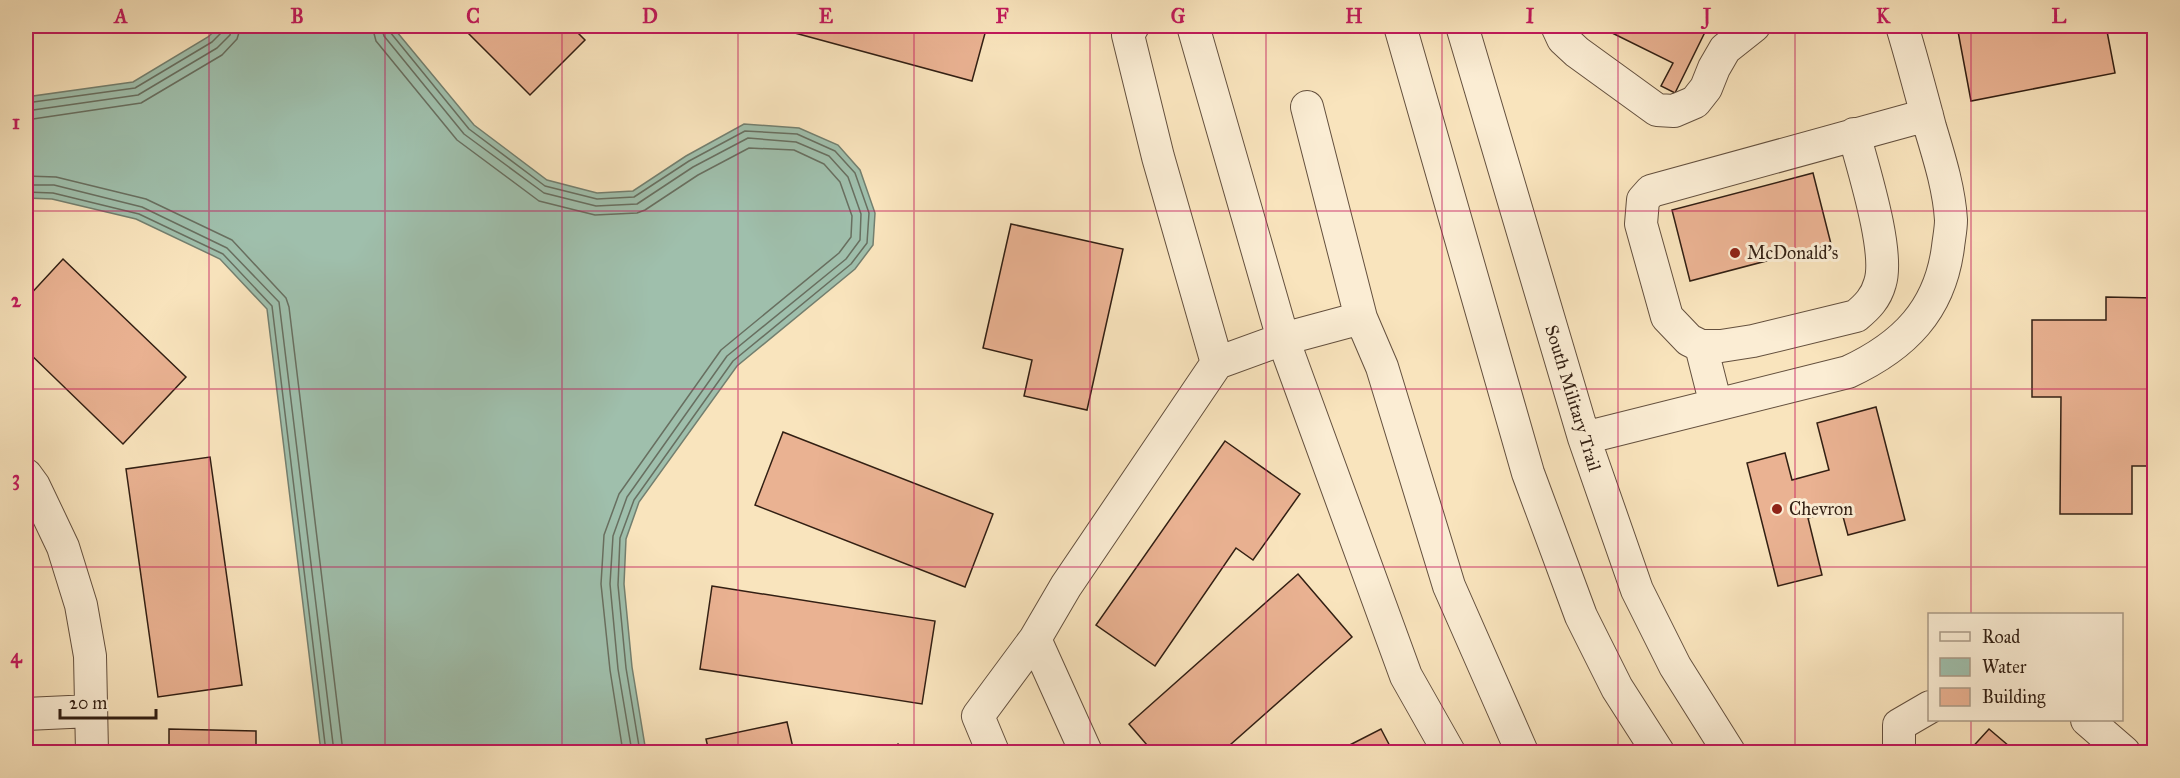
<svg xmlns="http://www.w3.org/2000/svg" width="2180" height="778" viewBox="0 0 2180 778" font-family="'IM FELL Great Primer',serif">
  <rect width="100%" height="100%" fill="#f9e4bd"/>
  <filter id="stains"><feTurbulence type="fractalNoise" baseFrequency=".00333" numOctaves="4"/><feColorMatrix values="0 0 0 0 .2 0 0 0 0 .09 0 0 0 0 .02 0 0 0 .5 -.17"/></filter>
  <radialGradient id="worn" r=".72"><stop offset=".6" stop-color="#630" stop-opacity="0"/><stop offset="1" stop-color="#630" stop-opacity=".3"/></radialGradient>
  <path fill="#9fbfac" stroke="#737f6f" stroke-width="1.5" d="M 220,26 L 392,26 L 474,125 L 547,180 L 597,193 L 633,191 L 686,156 L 744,124 L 799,128 L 838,145 L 860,170 L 875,213 L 873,245 L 855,269 L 737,366 L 639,502 L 626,539 L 624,584 L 632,667 L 646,752 L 321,752 L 267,309 L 220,259 L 136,219 L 52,199 L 26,198 L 26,97 L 133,82 L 208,37 Z"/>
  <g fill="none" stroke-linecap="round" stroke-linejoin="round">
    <path stroke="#686f60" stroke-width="1.5" d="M 372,26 L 376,41 L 457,140 L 539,201 L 595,215 L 637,213 L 645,210 L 698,175 L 749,148 L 794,150 L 824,164 L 840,182 L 852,216 L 851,237 L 839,253 L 721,350 L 619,494 L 604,535 L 601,584 L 610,670 L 623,752
      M 381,26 L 384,36 L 464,134 L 544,193 L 596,206 L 637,204 L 693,167 L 748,138 L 796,142 L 829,156 L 848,177 L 861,214 L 860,240 L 846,259 L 727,356 L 627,497 L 613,536 L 610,584 L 618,669 L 632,752
      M 388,26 L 390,32 L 469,129 L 545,186 L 597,199 L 634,197 L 689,161 L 745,131 L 797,134 L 835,151 L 855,173 L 869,213 L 867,243 L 851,264 L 733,361 L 634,500 L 620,538 L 618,585 L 626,668 L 640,752
      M 26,103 L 135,88 L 212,42 L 223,31 L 224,26
      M 26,111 L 138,95 L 217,48 L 230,35 L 232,26
      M 26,120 L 141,103 L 222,55 L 237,39 L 241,26
      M 26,176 L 56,177 L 146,199 L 232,240 L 286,298 L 289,307 L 343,752
      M 26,185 L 54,185 L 142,207 L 227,248 L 279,302 L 334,752
      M 26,192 L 53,193 L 139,214 L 223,254 L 272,306 L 326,752"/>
  </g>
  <path fill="#eab292" stroke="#321f13" stroke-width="1.5" d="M 461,26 L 571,26 L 585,40 L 530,95 Z
    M 769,26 L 987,26 L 972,81 Z
    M 1598,26 L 1708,26 L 1675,93 L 1661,86 L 1673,63 Z
    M 1957,26 L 2075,26 L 2076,28 L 2106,26 L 2115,73 L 1971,101 Z
    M 1813,173 L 1831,244 L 1690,281 L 1672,210 Z
    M 1011,224 L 1123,249 L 1087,410 L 1024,396 L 1032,360 L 983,348 Z
    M 63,259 L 186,377 L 123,444 L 26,350 L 26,299 Z
    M 2106,297 L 2154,298 L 2154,466 L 2132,466 L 2132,514 L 2060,514 L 2061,397 L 2032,397 L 2032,320 L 2106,320 Z
    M 1876,407 L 1905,520 L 1848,535 L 1841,509 L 1808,518 L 1822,575 L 1778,586 L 1747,463 L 1785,453 L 1792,480 L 1829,470 L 1817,423 Z
    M 783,432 L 993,514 L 965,587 L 755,505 Z
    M 1225,441 L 1300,494 L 1253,560 L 1236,548 L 1155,666 L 1096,625 Z
    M 210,457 L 242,685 L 158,697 L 126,469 Z
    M 1298,574 L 1352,637 L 1222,752 L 1153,752 L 1129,724 Z
    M 712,586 L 935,621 L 922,704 L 700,669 Z
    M 787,722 L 794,752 L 709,752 L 706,739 Z
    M 169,729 L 256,731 L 256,752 L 169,752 Z
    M 1381,729 L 1393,752 L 1336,752 Z
    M 1989,729 L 2016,752 L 1968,752 Z
    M 898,744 L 904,752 L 887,752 Z"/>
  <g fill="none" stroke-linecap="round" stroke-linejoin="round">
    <g stroke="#64503e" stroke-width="34">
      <path id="minor" d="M 1193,26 L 1283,339 L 1361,318 L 1382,367 L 1449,586 L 1522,752
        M 1400,26 L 1528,473 L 1581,616 L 1617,688 L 1658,752
        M 1462,26 L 1584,438 L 1637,590 L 1675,666 L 1729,752
        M 1557,26 L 1563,39 L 1577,52 L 1657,110 L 1674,111 L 1695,102 L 1706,88 L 1714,68 L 1725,49 L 1754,26
        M 1307,107 L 1361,318
        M 1854,134 C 1863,168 1890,252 1880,283 C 1876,298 1867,307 1856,316 L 1753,341 L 1721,346 L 1701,346 L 1689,340 L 1667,317 L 1641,224 L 1643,200 L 1651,191 L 1927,115
        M 1701,346 L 1716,405
        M 1217,363 L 1283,339 L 1406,676 L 1449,752
        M 1584,438 L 1848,372 C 1904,346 1940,310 1948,247 C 1949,238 1951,229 1951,220 C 1949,188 1939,157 1930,127 C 1921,93 1912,59 1902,26
        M 26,475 L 34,486 L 63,547 L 81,605 L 90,656 L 92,752
        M 26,714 L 91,711
        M 2087,720 L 2124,752
        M 993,752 L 978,716 L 1035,639
        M 1086,752 L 1035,639 L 1066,586 L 1217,363 L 1158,157 L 1128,35 L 1133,26
        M 1899,752 L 1899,725 L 1930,707"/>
    </g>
    <use href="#minor" stroke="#fbedd4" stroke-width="32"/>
  </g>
  <path fill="none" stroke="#c2185b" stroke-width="1.5" stroke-opacity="0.55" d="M 209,26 L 209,752M 385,26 L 385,752M 562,26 L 562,752M 738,26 L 738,752M 914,26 L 914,752M 1090,26 L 1090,752M 1266,26 L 1266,752M 1442,26 L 1442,752M 1618,26 L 1618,752M 1795,26 L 1795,752M 1971,26 L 1971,614M 26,211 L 2154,211M 26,389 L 2154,389M 26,567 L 2154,567M 1971,720 L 1971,752"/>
  <g fill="#8f2418" stroke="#fbedd4" stroke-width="2">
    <circle cx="1735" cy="253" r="6"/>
    <circle cx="1777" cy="509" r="6"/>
  </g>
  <g text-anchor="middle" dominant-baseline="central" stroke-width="6" stroke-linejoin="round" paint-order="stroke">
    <g font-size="18" fill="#321f13" stroke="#fbedd4" text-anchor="start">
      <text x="1747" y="253">McDonald's</text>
      <text x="1789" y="509">Chevron</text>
    </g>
    <g font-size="18" fill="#321f13" stroke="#fbedd4">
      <text transform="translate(1573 398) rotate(73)">South Military Trail</text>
    </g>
  </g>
  <rect width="2180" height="778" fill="none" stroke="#f9e4bd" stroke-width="66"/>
  <rect x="1928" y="613" width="195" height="108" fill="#fbedd4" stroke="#ab9b87" stroke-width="1.5"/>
  <rect x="1940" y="632" width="30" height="9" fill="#fbedd4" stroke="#ab9b87" stroke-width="1.5"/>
  <text x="1982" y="643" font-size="18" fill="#321f13">Road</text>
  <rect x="1940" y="658" width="30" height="18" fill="#9fbfac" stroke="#ab9b87" stroke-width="1.5"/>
  <text x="1982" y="673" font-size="18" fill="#321f13">Water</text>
  <rect x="1940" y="688" width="30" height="18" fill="#eab292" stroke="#ab9b87" stroke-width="1.5"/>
  <text x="1982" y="703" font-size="18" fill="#321f13">Building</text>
  <path d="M60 709v9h96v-9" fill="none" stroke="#321f13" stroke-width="3"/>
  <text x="69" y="709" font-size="18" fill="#321f13" stroke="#fbedd4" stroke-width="4.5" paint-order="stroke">20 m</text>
  <rect x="33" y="33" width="2114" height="712" fill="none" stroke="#c2185b" stroke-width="2"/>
  <g font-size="20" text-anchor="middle" font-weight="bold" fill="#c2185b">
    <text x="121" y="23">A</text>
    <text x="297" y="23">B</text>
    <text x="473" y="23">C</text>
    <text x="650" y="23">D</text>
    <text x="826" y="23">E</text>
    <text x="1002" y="23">F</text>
    <text x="1178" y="23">G</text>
    <text x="1354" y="23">H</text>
    <text x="1530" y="23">I</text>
    <text x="1707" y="23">J</text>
    <text x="1883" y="23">K</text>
    <text x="2059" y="23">L</text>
    <text x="16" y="129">1</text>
    <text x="16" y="307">2</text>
    <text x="16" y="485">3</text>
    <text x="16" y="663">4</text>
  </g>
  <rect width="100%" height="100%" filter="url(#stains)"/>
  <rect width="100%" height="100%" fill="url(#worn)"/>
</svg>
